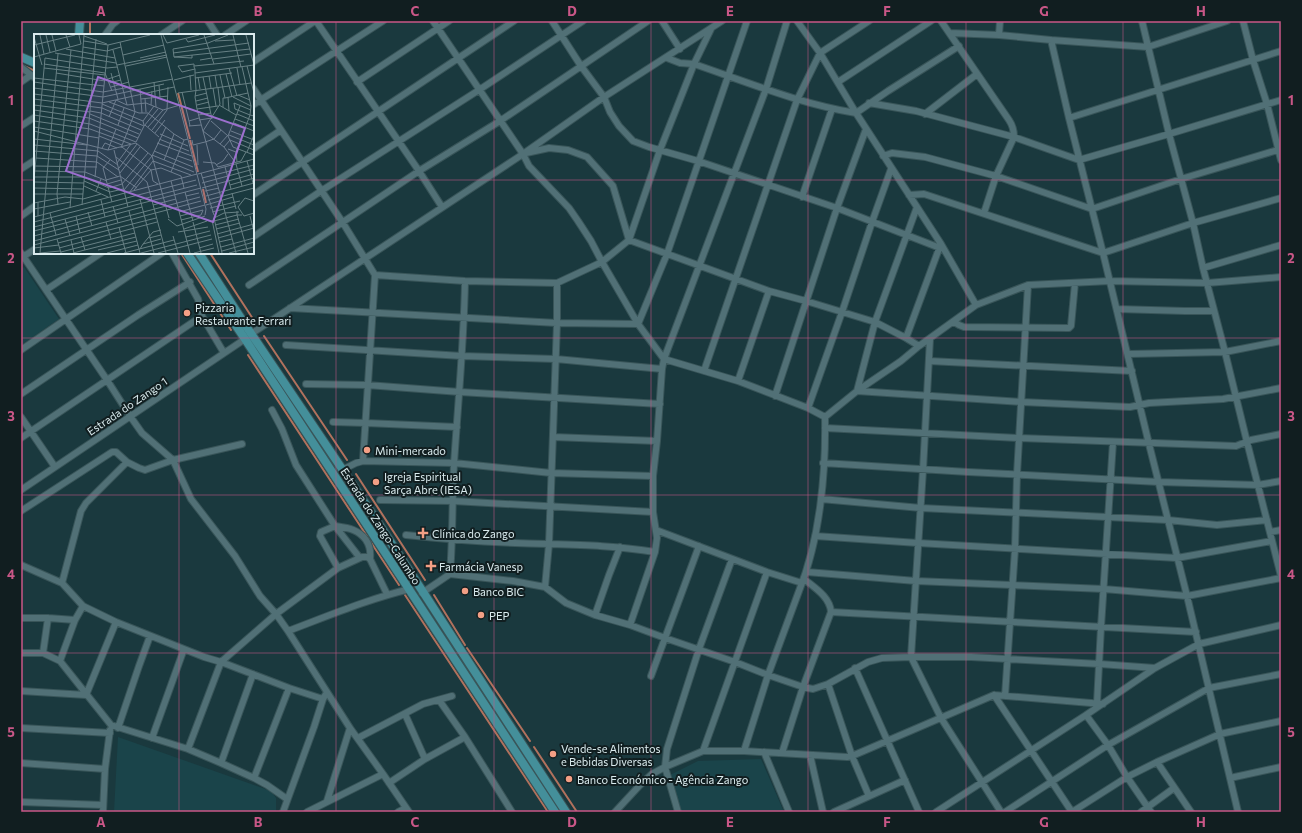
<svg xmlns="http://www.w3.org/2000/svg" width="1302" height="833" viewBox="0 0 1302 833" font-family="Commissioner,sans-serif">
  <rect width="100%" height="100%" fill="#1a393e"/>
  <path fill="#1a444a" d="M 24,267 L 59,319 L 21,345 L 21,269 Z
    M 118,737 L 271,791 L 276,798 L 276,812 L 114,812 Z
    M 761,759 L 784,812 L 681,812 L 670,775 L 698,761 Z"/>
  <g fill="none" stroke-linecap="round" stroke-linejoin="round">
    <path stroke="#b1715d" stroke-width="2" d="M 90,21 L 90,35
      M 22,65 L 35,71
      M 181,253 L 231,330
      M 210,253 L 255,322
      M 264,336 L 347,460
      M 248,355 L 399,585
      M 356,474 L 425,580
      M 405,595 L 548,812
      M 434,595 L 465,645
      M 467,648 L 530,741
      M 534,747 L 577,812"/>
    <g stroke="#395559" stroke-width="8">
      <path id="minor" d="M 208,21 L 217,35
        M 316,21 L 419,171 L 442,207
        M 433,21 L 523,154 L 529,166 L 569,208 L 578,221 L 591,241 L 602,262 L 638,324 L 664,359 L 738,381 L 808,408 L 825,417
        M 552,21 L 581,66 L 604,97 L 610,112 L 619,126 L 633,141 L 649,147 L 698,161 L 837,208 L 940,248
        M 662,21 L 680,49
        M 797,21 L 820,53 L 856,113 L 941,244 L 976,305
        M 941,21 L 1009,120 C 1013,126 1014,130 1014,137 L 996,176 L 984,213
        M 1142,21 L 1169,134 L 1193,223 L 1203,268 L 1225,352 L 1247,442 L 1281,576
        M 1243,21 L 1253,60 L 1267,104 L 1281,160
        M 950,33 L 999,35 L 1051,40 L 1148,47 L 1227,21
        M 105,35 L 113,24 L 117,21
        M 161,35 L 182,21
        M 225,35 L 246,21
        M 999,35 L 1000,21
        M 1051,40 L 1069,118 L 1103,253 L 1149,444 L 1187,596 L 1238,812
        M 667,58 L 680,63 L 694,64 C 747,82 800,104 856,113 L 888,91 L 959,46
        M 253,62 L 315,21
        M 21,67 L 35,78
        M 21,82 L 31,75
        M 357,82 L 449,21
        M 838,82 L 931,21
        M 253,88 L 343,223 L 375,275 L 465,281 L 557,283 L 602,262 L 629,240 L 660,150 L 694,64 L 711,29
        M 869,103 L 916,111 L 1014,137 L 1079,160 L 1169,134 L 1281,100
        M 253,105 L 383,21
        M 925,114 L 977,74
        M 1069,118 L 1281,51
        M 21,126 L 35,117
        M 253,149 L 281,130
        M 526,153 L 549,148 L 568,150 L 587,157 L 613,186 L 629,240 L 769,291 L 806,301 L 875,322 L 906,338 L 919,346
        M 883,156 L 892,153 L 925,157 L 996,176 L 1092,209 L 1181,179 L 1281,149
        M 21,169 L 35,160
        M 253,195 L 514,21
        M 909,195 L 924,194 L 1103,253 L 1193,223 L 1281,198
        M 802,197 L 832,109
        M 917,207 L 875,322 L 857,391 L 1022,402 L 1130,407 L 1149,403 L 1223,399 L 1281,388
        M 21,216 L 35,206
        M 253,237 L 321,191 L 479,90 L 583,21
        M 21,253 L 107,380 L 130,416 L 142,433 L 173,460 L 191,499 L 235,556 L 260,596 L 276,614 L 288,631 L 350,728 L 383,774 L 409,812
        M 172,253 L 198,299 L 202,316 L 224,353
        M 21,258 L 35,249
        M 1203,268 L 1281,245
        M 249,285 L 419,171 L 500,121 L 648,21
        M 46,290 L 101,253
        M 290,308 L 557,323 L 638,324 L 667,254 L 747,21
        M 1117,309 L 1185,311 L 1214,311
        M 954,322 L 959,325 L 964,327 L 1069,328 L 1071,326 L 1075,283
        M 251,334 L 523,154 L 604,97 L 722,21
        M 906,338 L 940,246
        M 930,339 L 923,470 L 911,657 L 941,718 L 1001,812
        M 286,345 L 462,356 L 556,359 L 662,369
        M 21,350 L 162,253
        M 1128,354 L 1225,352 L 1281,341
        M 929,361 L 1132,371
        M 704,371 L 797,100 L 820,53 L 869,21
        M 738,381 L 769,291
        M 306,384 L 367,385 L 460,392 L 660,404
        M 21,394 L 138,315 L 190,282
        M 775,396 L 837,208 L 866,129
        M 808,408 L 842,312 L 872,222 L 891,169
        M 272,410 L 282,429 L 296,465 L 335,526 L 321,532 L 320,536 L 338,568
        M 21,417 L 55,467
        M 825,417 L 857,391 L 901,361 L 919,346 L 976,305 L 1028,285 L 1110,281 L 1207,283 L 1281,277
        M 333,422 L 366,423 L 457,427
        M 825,428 L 1019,438 L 1236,446 L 1251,440 L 1281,434
        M 553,437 L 657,441
        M 21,438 L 202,316
        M 363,461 L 375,275
        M 823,463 L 968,472 L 1159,482 L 1258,485 L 1281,481
        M 342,470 L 356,463 L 363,461 L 454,463 L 551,473 L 653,476
        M 21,490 L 245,339
        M 821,499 L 921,508 L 1168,520 L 1217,525 L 1267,520
        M 380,500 L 453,501 L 653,512
        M 21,511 L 112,452 L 116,452 L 127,462 L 139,468 L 145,470 L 173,460 L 242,444
        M 335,526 C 348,528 358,529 366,540 C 370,546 371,551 370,559
        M 335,526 L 360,558
        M 656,530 L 767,572 L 802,583
        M 1270,532 L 1281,530
        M 406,535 C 453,540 501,543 549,544 C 584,545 620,546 655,552
        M 815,536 L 918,543 L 1177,558 L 1272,541
        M 21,565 L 62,583 L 83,606 L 116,622 L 204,657 L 221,662 L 289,688 L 323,699 L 327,692
        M 807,572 L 916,581 L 1104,589 L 1187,596 L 1281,578
        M 450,574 C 453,537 452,500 454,464 C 458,403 464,342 465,281
        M 62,583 L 81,511 L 86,503 L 127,462
        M 545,587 L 549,544 L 557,323 L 557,283
        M 422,593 L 450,574 L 513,581 L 545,587 L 566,603 L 595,615 L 630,625 L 665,638 L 735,662 L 768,675 L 803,687 L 813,689 L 828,684 L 868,662 L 882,658 L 911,657 L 971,657 L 1100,664 L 1155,668
        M 831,612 L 1196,632
        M 595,615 L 609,575 L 620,547
        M 21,618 L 48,618 L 75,620
        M 630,625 L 655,552 L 657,538 L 653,512 L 653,476 L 657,441 L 662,369 L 664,359 L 766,89 L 787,21
        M 288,631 C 328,616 368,599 410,589
        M 21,653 L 43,653 L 60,661 L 111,725 L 188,749 L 221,763 L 254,778 L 267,785 L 287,799
        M 43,653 L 48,618
        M 60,661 L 75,620 L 83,606
        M 855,668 L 919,812
        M 651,676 L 699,546
        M 828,684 L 852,756 L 869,796
        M 21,691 L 86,695 L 116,622
        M 994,695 L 1072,812
        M 1005,696 L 1015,549 L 1017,474 L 1028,285
        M 1097,703 L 1101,627 L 1113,442
        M 405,714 L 425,759
        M 1086,715 L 1108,745 L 1127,777 L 1151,812
        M 21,728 L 110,733
        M 118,728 L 139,666 L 150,636
        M 465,737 L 512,812
        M 152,738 L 184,649
        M 358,738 L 423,704 L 452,696
        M 188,749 L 221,662 L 276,614 L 338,568 L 362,557 L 367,557 L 370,559 L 387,594
        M 703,751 L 767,572
        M 744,751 L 768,675 L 799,591 C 820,539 826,473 825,417
        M 764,752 L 789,812
        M 782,753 L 803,687 L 831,612 C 830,597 815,588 804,579
        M 810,755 L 823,812
        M 1157,762 L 1191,812
        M 21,763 L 105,769
        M 221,763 L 253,674
        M 254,778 L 289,688
        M 1230,778 L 1281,767
        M 389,783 L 425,759 L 465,737 L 439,700
        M 327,801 L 350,728
        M 21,802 L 103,805
        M 103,812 L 105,769 L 110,730
        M 283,812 L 314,727 L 323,699
        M 307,812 L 383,774
        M 398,812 L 406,808
        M 615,812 L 640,785 L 652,774 L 665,767 L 703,751 L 744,751 L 847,757 L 852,756 L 994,695 L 1103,704
        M 678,812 L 665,767 L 667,749 L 699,649 L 732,559
        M 834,812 L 905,780
        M 936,812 L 1086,715 L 1155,668 L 1199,644 L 1281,625
        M 1005,812 L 1108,745 L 1209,688 L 1281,674
        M 1072,812 L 1127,777 L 1157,762 L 1220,734 L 1281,721
        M 1141,812 L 1174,788"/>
    </g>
    <g stroke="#395559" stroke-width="10">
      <path id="major" d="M 79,35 L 80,21
        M 21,57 L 35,63
        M 187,253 L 245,339 L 555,812
        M 199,253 L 242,320 L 373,515 L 566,812"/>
    </g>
    <use href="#minor" stroke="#517076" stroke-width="6"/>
    <use href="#major" stroke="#448f9a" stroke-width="8"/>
  </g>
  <path fill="none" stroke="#c95787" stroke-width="1" stroke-opacity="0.55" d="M 179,21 L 179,35M 336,21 L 336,812M 494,21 L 494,812M 651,21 L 651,812M 808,21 L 808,812M 966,21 L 966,812M 1123,21 L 1123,812M 21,180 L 35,180M 253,180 L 1281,180M 179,253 L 179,812M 21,338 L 1281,338M 21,495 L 1281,495M 21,653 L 1281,653"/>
  <g fill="#f39f85" stroke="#111e20" stroke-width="1.5">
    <circle cx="187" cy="313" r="4"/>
    <circle cx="367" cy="450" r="4"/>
    <circle cx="376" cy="482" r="4"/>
    <path d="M421 527h4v4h4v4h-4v4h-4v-4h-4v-4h4z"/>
    <path d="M429 560h4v4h4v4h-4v4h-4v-4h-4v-4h4z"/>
    <circle cx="465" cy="591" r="4"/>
    <circle cx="481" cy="615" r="4"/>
    <circle cx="553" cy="754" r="4"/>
    <circle cx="569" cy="779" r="4"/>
  </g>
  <g text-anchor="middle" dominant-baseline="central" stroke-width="4" stroke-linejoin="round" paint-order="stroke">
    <g font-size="11" fill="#daebee" stroke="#111e20" text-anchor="start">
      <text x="195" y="307">Pizzaria<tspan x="195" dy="13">Restaurante Ferrari</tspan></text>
      <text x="375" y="450">Mini-mercado</text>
      <text x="384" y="476">Igreja Espiritual<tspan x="384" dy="13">Sarça Abre (IESA)</tspan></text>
      <text x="432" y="533">Clínica do Zango</text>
      <text x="439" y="566">Farmácia Vanesp</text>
      <text x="473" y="591">Banco BIC</text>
      <text x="489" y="615">PEP</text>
      <text x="561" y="748">Vende-se Alimentos<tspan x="561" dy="13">e Bebidas Diversas</tspan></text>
      <text x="577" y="779">Banco Económico - Agência Zango</text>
    </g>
    <g font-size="11" fill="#daebee" stroke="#111e20">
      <text transform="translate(127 406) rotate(-34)">Estrada do Zango 1</text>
      <text transform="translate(381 526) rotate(57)">Estrada do Zango-Calumbo</text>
    </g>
  </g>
  <g transform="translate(34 34)">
    <rect width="220" height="220" fill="#1a393e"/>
    <path fill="none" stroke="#b1715d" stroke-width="2" d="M 144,59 L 156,105M 156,106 L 164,138M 169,155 L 172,169"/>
    <path fill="none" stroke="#678084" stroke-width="1" d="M 6,1 L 10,20M 12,1 L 16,18M 18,1 L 22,17M 32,1 L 36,13M 127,1 L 172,175 L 171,181M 129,1 L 133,9 L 165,1M 170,1 L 180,30M 199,1 L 207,33M 212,1 L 220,31M 50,2 L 73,10M 0,3 L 8,31M 152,5 L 154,8 L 181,1M 50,7 L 74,11 L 116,1M 181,7 L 200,6M 86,8 L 101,78 L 87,114M 0,11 L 41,1M 49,13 L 73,17 L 87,13M 32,15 L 81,24M 79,16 L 93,71M 21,19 L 82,29M 139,19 L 215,9M 89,21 L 130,11M 0,23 L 47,10 L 45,1M 140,23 L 216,15M 140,23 L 139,15 L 174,9 L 194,1M 140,23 L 158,24 L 158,21M 106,24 L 132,18M 179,25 L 217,20M 166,26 L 178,24M 10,30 L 71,39 L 78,57M 83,31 L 133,21M 92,32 L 133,23M 160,32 L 210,27M 213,32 L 220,59M 10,34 L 71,41M 195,34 L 203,62M 203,34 L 206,51M 161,35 L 148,38 L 144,32 L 160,30 L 160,33 L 161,35 L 161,39 L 162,56 L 161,63 L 163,75 L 202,219M 22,39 L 71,47M 77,39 L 84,65M 161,39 L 220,31M 192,40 L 198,63M 156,41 L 157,56M 181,41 L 183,53M 186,41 L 191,64 L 189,64 L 189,73M 175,42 L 177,54M 164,43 L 166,55M 169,43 L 178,85M 0,44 L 70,52M 161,44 L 198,39M 74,45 L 86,41M 140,46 L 160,41M 0,48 L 69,58 L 139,45M 120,48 L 122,73M 75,49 L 87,46M 125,51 L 126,63M 77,53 L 95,48M 0,54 L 69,63 L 130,50M 179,54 L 182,72M 106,55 L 108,79M 148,58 L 155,87M 144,59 L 217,49M 0,60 L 68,69 L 140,53M 204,61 L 216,66M 161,62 L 173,59M 194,63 L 195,77M 199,63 L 217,72M 111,64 L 112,78M 191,64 L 214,59M 0,65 L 68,74 L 110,92M 107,65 L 134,62M 82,66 L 93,71 L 112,69 L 129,76 L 146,71M 162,67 L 174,64M 75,68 L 105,79 L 114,79 L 140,100 L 150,106 L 154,105M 200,69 L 201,75 L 216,81 L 217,72 L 208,33M 200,69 L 217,76M 68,70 L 109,87 L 110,91M 0,71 L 56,78M 117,71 L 118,57M 163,71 L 175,68M 185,71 L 202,81M 163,75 L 184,72M 0,76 L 55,84 L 104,104M 56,77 L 67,79 L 107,96M 56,80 L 105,100M 203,80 L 220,87M 0,81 L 56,90 L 102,108M 164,81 L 177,79M 75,83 L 82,66M 201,85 L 220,92M 165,86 L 178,84M 0,87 L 56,95 L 97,110 L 83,129M 109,87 L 120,72M 177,87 L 194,102 L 199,113 L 220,121M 200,89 L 220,97M 84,91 L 90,74M 111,91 L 125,103M 155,92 L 167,91M 156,92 L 155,87 L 165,84M 0,93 L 65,104M 114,93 L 129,76M 118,96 L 133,76 L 134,53M 0,97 L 74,116 L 102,109M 169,97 L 186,70 L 184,54M 169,97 L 190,113 L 201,128M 197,97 L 220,106M 121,99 L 131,86M 126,100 L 154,112M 195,101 L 220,111M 65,102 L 88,111M 194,102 L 206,72M 0,105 L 53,111M 125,105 L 155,117M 158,106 L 159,111 L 171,108 L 180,105 L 187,96M 102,108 L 110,92 L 124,75M 102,109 L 118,122 L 135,184M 123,109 L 158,122M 186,110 L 194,101M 0,111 L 64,117 L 84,131M 163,111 L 164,131M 88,113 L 117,136 L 119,147 L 124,150M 190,113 L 196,106 L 220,116M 68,114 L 71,109 L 83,114M 194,115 L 202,118 L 203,128M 74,116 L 82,95M 80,116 L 94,173M 0,117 L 63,122 L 85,136M 120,117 L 159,133M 202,118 L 216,81 L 220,82M 213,118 L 220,101M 118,121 L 160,138M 144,122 L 158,127M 82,123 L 113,148 L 132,219M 2,124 L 63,128 L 84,143M 76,126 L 69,134 L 78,168M 130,126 L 140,100M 213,127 L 219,149M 169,128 L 181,129 L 184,133 L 207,127 L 212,118M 202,130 L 208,152M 182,131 L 189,127 L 194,120M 0,132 L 63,133M 191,133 L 197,155M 85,134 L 103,110M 1,137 L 51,138 L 73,147M 137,138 L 150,106M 86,139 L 106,113M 167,139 L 180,181M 164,140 L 220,125M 0,143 L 50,143 L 75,154 L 88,150 L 114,119M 61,143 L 74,11M 168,144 L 220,131M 0,146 L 11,24 L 73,34 L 83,33M 72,146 L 86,142 L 103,154M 50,147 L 76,158 L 89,155M 137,147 L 156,219M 0,148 L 50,149M 168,149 L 220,135M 73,150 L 87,146M 196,151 L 220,144M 50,152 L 74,163M 0,154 L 49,155M 168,154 L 220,140M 90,156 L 118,122 L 132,93M 100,156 L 117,136 L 127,134 L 147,142 L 150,154M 62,157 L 67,145M 171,157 L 185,154M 151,158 L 159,187M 95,159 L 119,127 L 157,141M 198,159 L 202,175M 0,160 L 49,160M 152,162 L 165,159M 172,162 L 220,149M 106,165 L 120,219M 67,166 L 71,183M 174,166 L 220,154M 220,167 L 211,164 L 204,173 L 210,182 L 220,179M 0,169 L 31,163 L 49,165 L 67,160M 24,170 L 23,160 L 37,16M 48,171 L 62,5M 119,171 L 142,165M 172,171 L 199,163M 79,172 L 84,189M 36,174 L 50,1M 176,174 L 206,167M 0,175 L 36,168M 95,177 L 106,219M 54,178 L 58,192M 145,178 L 171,171M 178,178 L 202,172M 16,179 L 22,201M 208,181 L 203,181 L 214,219M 4,182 L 4,168M 42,182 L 46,199M 146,182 L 169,176M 216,182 L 220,198M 0,183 L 163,140M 180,184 L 188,219M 180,184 L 190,179 L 205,178M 31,185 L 36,202M 134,185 L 143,192 L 171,182M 147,186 L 167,181 L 169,176M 178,186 L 185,219M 180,187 L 203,181 L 203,177M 0,188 L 162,146M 72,188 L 77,205M 159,188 L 167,219M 181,191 L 205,185M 0,193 L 163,151M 85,193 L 92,219M 150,195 L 173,187M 182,195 L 206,189M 0,197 L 167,154M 144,198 L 174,193M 183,200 L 220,190M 0,202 L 108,173M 139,202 L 144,219M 47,203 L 51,216M 152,203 L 176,197M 115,204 L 127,201M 184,204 L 220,194M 23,205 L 27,219M 37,206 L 40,219M 0,207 L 166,163M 185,208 L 198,205M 24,209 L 122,184M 109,210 L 119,198 L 127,196M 0,211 L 167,167M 187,213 L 220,204M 0,214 L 25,211M 25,214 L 123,188M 165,214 L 179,210M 106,215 L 109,210 L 127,205M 64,216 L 103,207M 188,217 L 220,208M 27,218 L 101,199M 6,219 L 24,20M 6,219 L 26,217M 39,219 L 102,203M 73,219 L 104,211M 90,219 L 140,206M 107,219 L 177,201M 124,219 L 178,205M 160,219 L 180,214M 195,219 L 220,213"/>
    <path fill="#9c6fcf" fill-opacity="0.15" stroke="#9c6fcf" stroke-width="2" d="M 64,43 L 211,94 L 179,188 L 32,137 Z"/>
    <rect width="220" height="220" fill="none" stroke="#daebee" stroke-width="2"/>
  </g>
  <rect width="1302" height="833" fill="none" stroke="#111e20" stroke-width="44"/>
  <rect x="22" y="22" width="1258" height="789" fill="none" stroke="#c95787" stroke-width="1.5"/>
  <g font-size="13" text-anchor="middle" font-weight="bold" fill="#c95787">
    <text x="101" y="16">A</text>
    <text x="258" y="16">B</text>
    <text x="415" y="16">C</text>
    <text x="572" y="16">D</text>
    <text x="730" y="16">E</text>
    <text x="887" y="16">F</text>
    <text x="1044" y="16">G</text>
    <text x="1201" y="16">H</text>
    <text x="11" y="105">1</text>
    <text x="1291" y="105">1</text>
    <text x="11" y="263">2</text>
    <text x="1291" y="263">2</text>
    <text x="11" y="421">3</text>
    <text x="1291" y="421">3</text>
    <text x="11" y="579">4</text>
    <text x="1291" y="579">4</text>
    <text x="11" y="737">5</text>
    <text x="1291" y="737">5</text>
    <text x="101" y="827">A</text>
    <text x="258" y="827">B</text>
    <text x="415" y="827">C</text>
    <text x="572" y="827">D</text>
    <text x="730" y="827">E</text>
    <text x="887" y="827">F</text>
    <text x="1044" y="827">G</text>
    <text x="1201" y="827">H</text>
  </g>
</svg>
